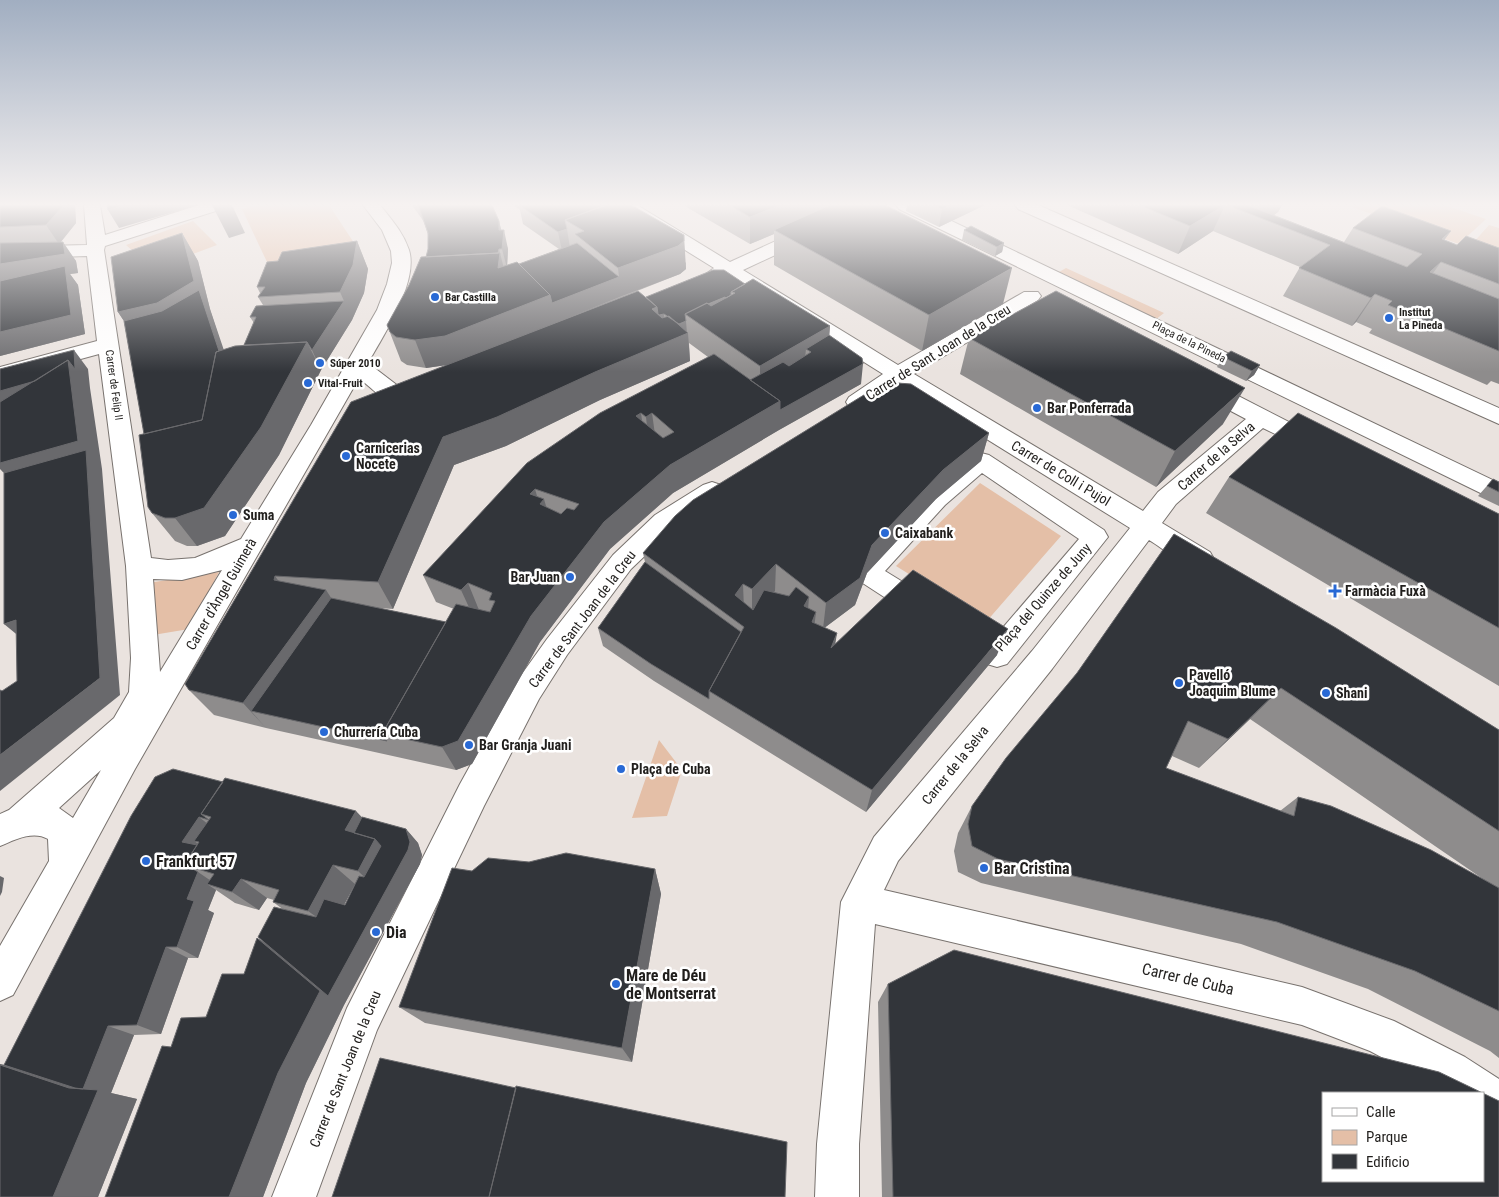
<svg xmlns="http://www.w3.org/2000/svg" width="1499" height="1197" viewBox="0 0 1499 1197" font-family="'Roboto Condensed',sans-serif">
  <rect width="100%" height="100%" fill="#eae3df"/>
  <path fill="#e4bfa7" d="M 260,205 L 329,205 L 362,255 L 275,279 L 242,209 Z
    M 1346,205 L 1444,205 L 1486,219 L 1459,244 Z
    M 193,221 L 217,245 L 153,269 L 126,245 Z
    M 1489,225 L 1499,228 L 1499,251 L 1473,243 Z
    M 1066,268 L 1164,313 L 1151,323 L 1052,276 Z
    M 980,483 L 1061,536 L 986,622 L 896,566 Z
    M 219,572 L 189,629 L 153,635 L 148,583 Z
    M 659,740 L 682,770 L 667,816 L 632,818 Z"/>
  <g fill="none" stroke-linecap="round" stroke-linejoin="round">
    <g stroke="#78726e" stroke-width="2">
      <path id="street" d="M 84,205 L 100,205 L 105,235 L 199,205 L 225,205 L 222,209 L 105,246 L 104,250 L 151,558 L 168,560 L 195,558 L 241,539 L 311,425 L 377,310 L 387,284 L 392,263 L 391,251 L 382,230 L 363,205 L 380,205 C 391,219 403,232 409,250 C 419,282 383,336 368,363 L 406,392 L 409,397 L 406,402 C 388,407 373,389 359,378 L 135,769 L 13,995 L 0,1001 L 0,946 L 49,861 L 48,839 C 33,830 14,840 0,846 L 0,814 L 9,810 L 114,718 L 129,692 L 131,658 L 126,566 L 99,354 L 0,381 L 0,367 L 97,341 L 87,256 L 0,259 L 0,247 L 87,245 ZM 222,570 L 160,672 L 153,579 L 182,580 ZM 101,770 L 73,818 L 59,808 Z
        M 617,205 L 637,205 L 730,262 L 802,229 L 814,229 L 817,233 L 814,237 L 743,270 L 898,365 L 1024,292 L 1038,292 L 1041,296 L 1038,300 L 914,374 L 1143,511 L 1158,492 L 1246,419 L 1193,391 L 1190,386 L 1193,381 L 1201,379 L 1209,381 L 1322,439 L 1326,445 L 1322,451 L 1314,453 L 1263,428 L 1176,504 L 1162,523 L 1210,552 L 1214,559 L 1210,566 C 1190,573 1166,550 1149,540 L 1052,669 L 898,861 L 884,890 L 1302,987 L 1394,1021 L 1465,1057 L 1499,1079 L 1499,1123 L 1483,1116 L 1483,1093 L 1449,1093 L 1370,1051 L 1302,1025 L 875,924 L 859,1144 L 859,1197 L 815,1197 L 817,1144 L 841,902 L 874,837 L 1032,651 L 1130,528 L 898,384 C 884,394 867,412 849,407 L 846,402 L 849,397 L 883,374 L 727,276 L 715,280 L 708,278 L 706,274 L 714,268 L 619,209 Z
        M 896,205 L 918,205 L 1499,483 L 1499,502 L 899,209 Z
        M 1015,205 L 1038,205 L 1499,408 L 1499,424 L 1018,209 Z
        M 981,453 L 989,455 L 1104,530 L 1108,537 L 1007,664 L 997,667 L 987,664 L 858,580 L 854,573 L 858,566 L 927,493 L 973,455 ZM 982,473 L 1079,539 L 994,638 L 885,571 L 945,505 Z
        M 712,482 L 721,485 L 724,491 L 721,497 L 673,529 L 631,569 L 567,655 L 539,699 L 484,806 L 377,1030 L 316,1197 L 272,1197 L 347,1008 L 460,784 L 517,681 L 547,639 L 613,555 L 655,515 L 703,485 Z"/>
    </g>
    <use href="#street" fill="#fff" fill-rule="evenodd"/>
  </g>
  <path fill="#8e8c8c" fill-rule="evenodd" d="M 0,205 L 75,205 L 76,223 L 61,242 L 76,261 L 78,273 L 70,274 L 78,285 L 85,334 L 0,356 Z
    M 412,205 L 492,205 L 499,221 L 501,230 L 508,249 L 507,266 L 519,264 L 559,249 L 523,224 L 520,210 L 513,205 L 631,205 L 686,263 L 686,269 L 680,274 L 569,318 L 646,297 L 745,284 L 830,326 L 829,335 L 861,384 L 779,430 L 673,493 L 610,549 L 540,642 L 472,764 L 456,770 L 266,728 L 214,715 L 189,690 L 185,684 L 446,365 L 426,368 L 407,365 L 401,361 L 387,325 L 426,257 L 428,249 L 428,235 L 424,222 ZM 689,343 L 708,357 L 423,575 L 436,602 L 454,609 L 446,622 L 379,608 L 393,609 L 454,465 L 506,446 L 600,400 L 690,361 Z
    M 683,205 L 885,205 L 1003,304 L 922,351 L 774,265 L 774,234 L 750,244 Z
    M 907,205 L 985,205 L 939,227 L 906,211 Z
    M 1067,205 L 1282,205 L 1278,212 L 1274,215 L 1344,242 L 1353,228 L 1451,231 L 1444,240 L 1457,245 L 1499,248 L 1499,384 L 1491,381 L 1487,385 L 1369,333 L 1372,329 L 1356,322 L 1352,326 L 1283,296 L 1300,267 L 1213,231 L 1178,254 Z
    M 964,230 L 1004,243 L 1002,252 L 995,256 L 962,240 Z
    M 182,233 L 198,261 L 210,309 L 223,350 L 244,345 L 254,323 L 250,317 L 263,305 L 258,297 L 260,293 L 257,287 L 278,261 L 357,241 L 368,269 L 364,293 L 352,320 L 321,370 L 279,455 L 225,536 L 197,546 L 187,546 L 175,541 L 152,513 L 144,434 L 124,321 L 118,312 Z
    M 969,338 L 1223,424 L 1156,487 L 960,374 Z
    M 1223,357 L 1260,365 L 1254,375 L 1246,381 L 1217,367 Z
    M 989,433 L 981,461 L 936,499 L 867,573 L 855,605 L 824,628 L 835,644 L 997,655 L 866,812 L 654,681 L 603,646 L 598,628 L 645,562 L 643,553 Z
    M 1229,477 L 1499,514 L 1499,686 L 1206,513 Z
    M 1493,479 L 1499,482 L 1499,506 L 1478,496 Z
    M 1174,534 L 1499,730 L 1499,1058 L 1490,1051 L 1368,989 L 1241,944 L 981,883 L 958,872 L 954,851 L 958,833 L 972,806 L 1077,673 ZM 1250,719 L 1483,879 L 1298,797 L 1280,811 L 1166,768 L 1172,756 L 1199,768 Z
    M 155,777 L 362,817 L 406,829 L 418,843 L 422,855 L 420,864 L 344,1005 L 306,1083 L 263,1197 L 105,1197 L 171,1047 L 206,1017 L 244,974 L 257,938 L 263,941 L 284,910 L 273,902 L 274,900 L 267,898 L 259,910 L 235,903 L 216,890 L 208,910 L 214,913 L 198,958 L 188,958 L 161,1034 L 134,1035 L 111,1093 L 137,1099 L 98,1197 L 0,1197 L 0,1064 L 4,1065 ZM 355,884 L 345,905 L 344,905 Z
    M 529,862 L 655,869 L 661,894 L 632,1062 L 425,1023 L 399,1007 L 472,871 Z
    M 888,984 L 1499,1197 L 882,1197 L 878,1002 Z"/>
  <path fill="#69696c" d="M 11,205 L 75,205 L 76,223 L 59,244 L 46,225 Z
    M 125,205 L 198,205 L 119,228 L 108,210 Z
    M 212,205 L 232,205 L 245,233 L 229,238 Z
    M 781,205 L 832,205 L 774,230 L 774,234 L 750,244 L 750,217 Z
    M 951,205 L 985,205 L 939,227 L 942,209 Z
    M 1225,205 L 1213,231 L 1178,254 L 1190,226 Z
    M 1262,205 L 1282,205 L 1278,212 L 1267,220 L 1255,216 L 1260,206 Z
    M 499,221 L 503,237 L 504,230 L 508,249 L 507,268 L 502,249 L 499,230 Z
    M 567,229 L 570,248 L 562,251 L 558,232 Z
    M 1451,231 L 1431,258 L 1442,239 Z
    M 182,233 L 198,261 L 210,309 L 234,380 L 221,448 L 137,341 L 118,312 Z
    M 684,235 L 686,269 L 680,274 L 622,296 L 454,364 L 426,368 L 415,340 L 550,295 L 619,277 L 618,268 Z
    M 357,241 L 368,269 L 364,293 L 352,320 L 321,370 L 312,350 L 344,301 L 340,292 Z
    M 63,242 L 76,261 L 78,273 L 70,274 L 78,285 L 85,334 L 0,356 L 0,264 Z
    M 1004,243 L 1002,252 L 995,256 L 997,247 Z
    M 499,249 L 507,281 L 498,268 Z
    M 1441,262 L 1421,290 L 1430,272 Z
    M 1012,268 L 1003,304 L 922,351 L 929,315 Z
    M 1375,294 L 1356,322 L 1352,326 L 1371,298 Z
    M 725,297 L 726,316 L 702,307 Z
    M 657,307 L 664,314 L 665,333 L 652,309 Z
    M 686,321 L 687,334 L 688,333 L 690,361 L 600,400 L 506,446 L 454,465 L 393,609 L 378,582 L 443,437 Z
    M 830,326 L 828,354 L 811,352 L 806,349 L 804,368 L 760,386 L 760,366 Z
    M 307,342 L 321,370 L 279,455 L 225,536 L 197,546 L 175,518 Z
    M 74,350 L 88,369 L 90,388 L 102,469 L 120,695 L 0,791 L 0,755 L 100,678 L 23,493 L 0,469 L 0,391 L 68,360 Z
    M 863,364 L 861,384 L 779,430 L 673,493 L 610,549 L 540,642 L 472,764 L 456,770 L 442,747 L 531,616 L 604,522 L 670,465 L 780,401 Z
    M 1260,365 L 1254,375 L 1246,381 L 1252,371 Z
    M 1245,388 L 1223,424 L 1156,487 L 1175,451 Z
    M 641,413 L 645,442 L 636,416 Z
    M 652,413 L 656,442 L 649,445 L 646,417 Z
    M 989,433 L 981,461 L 936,499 L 867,573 L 855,605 L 823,629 L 826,603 L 872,545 L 943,470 Z
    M 535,489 L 543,517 L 530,494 Z
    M 544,499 L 552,527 L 540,504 Z
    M 776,564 L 775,591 L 752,615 L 752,589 Z
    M 275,576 L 294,603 L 274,580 Z
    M 468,583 L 479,610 L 473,616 L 461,590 Z
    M 743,584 L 744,610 L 736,622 L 735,595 Z
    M 326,590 L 343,616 L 251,711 L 266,728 L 243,703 Z
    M 809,597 L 807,623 L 804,606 Z
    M 816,612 L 813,638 L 812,622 Z
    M 16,620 L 26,642 L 4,624 Z
    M 1008,629 L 997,655 L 866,812 L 872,790 Z
    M 837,633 L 833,659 L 831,648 Z
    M 1281,688 L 1250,719 L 1199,768 L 1228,739 Z
    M 356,811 L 376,832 L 370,842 L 345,830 Z
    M 199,817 L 218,832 L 199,842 L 194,841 L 206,849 L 182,842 Z
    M 406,829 L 418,843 L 422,855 L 420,864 L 344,1005 L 306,1083 L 263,1197 L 229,1197 L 257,938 L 283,954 L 329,993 Z
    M 375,839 L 394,859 L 378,890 L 358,871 Z
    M 333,865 L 355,884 L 332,928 L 308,911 Z
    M 655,869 L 661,894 L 632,1062 L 622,1048 Z
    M 198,872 L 217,885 L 207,884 L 216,890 L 208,910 L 214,913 L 198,958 L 177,947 L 187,899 Z
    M 0,876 L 4,878 L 2,892 L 0,896 Z
    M 241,879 L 267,898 L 259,910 L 232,892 Z
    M 166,947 L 188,958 L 161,1034 L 137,1025 Z
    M 108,1026 L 134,1035 L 111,1093 L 137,1099 L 98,1197 L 53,1197 L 69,1088 L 0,1065 L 0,1064 L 34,1072 Z"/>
  <path fill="#32353a" stroke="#69696c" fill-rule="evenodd" d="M 0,205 L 64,205 L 46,225 L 0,227 Z
    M 107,205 L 125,205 L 108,210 Z
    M 418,205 L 492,205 L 499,221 L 499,230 L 504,230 L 502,249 L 499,249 L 498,253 L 426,257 L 428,249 L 428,233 Z
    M 519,205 L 606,205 L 565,220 L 567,229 L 558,232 Z
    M 606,205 L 631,205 L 684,235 L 684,241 L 678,246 L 618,268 L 575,234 L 584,231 L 565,220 Z
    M 729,205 L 781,205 L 750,217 Z
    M 830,205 L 885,205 L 1012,268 L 929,315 L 774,230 Z
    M 934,205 L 951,205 L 942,209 Z
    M 1139,205 L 1225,205 L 1190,226 Z
    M 1227,205 L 1247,205 L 1407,267 L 1422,254 L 1353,228 L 1382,206 L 1451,231 L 1442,239 L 1457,245 L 1466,236 L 1499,248 L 1499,284 L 1441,262 L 1430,272 L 1499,299 L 1499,351 L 1388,305 L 1392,301 L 1375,294 L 1371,298 L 1299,268 L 1330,245 Z
    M 971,226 L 1004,243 L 997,247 L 964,230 Z
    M 182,233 L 194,281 L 157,303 L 118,312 L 111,257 Z
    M 357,241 L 353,265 L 340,292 L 258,297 L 265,287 L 257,287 L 267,262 L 278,261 L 282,252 Z
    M 63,242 L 65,254 L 0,264 L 0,243 Z
    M 577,243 L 619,277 L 552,303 L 550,295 L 519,264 Z
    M 500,253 L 498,268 L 517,262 L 550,295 L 445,336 L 415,340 L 396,337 L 390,332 L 387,325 L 409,285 L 421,257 Z
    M 65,266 L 71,315 L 0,332 L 0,281 Z
    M 713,270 L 724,270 L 745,284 L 731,292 L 731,295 L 726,298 L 725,297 L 708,304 L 707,303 L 685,314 L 686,321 L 679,324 L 664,314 L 659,315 L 658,314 L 657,307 L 646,297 Z
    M 753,279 L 830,326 L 760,366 L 685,314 L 707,303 L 711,306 L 735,293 L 731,292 Z
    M 199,290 L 219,351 L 216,352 L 202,420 L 144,434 L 124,321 L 162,311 Z
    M 638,291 L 657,307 L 652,309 L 662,318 L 669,316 L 688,333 L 595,372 L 497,417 L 443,437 L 378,582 L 275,576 L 274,580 L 326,590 L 243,703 L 189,690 L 185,684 L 351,402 Z
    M 1056,291 L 1245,388 L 1175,451 L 969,338 Z
    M 344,301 L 312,350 L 307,342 L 244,345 L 256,317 L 250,317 L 256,306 Z
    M 829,335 L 862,358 L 863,364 L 780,410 L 780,401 L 750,380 L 783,362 L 789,366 L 811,352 L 806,349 Z
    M 307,342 L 261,427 L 204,508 L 175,518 L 165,518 L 152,513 L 148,507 L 139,435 L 202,420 L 216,352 L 235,346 Z
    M 74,350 L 75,369 L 68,360 L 35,381 L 0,391 L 0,369 Z
    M 1231,351 L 1260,365 L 1252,371 L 1223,357 Z
    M 714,354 L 780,401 L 670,465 L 604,522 L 531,616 L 458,741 L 442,747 L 382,734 L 456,604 L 490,612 L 495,601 L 489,600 L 492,593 L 468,583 L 461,590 L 423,575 L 527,463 L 600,413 ZM 641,413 L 646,417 L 652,413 L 674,432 L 663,438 L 636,416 ZM 535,489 L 579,504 L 574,510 L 567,508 L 561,514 L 540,504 L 544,499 L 530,494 Z
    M 68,360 L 78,441 L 0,463 L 0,402 Z
    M 885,382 L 911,384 L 989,433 L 943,470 L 872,545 L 860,578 L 826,603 L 776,564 L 752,589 L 743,584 L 735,595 L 753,610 L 764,590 L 789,596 L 796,587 L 809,597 L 804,606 L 816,612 L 812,622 L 837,633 L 831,648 L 913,570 L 1008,629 L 872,790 L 709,691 L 744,627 L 643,553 L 675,516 L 693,500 Z
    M 1298,413 L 1499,514 L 1499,628 L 1229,477 Z
    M 86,450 L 100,678 L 0,755 L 0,690 L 2,691 L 17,681 L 16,620 L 4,624 L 4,473 Z
    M 1493,479 L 1499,482 L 1499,492 L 1487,486 Z
    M 1174,534 L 1336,628 L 1499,730 L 1499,831 L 1281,688 L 1228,739 L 1188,721 L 1166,768 L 1294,816 L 1298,797 L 1331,806 L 1431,850 L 1499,888 L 1499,1011 L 1415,971 L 1277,922 L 998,859 L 972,846 L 968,824 L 972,806 L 1006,758 L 1077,673 Z
    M 645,562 L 741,632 L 709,691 L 709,699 L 651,664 L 598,628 Z
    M 331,598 L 446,622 L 382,734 L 387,741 L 251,711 Z
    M 173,769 L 223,782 L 201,814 L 209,820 L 199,817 L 182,842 L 197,845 L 186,862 L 188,866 L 198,872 L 187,899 L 194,901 L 177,947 L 166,947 L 137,1025 L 108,1026 L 83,1089 L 75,1088 L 4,1065 L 131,816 L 155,777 Z
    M 225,778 L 356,811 L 345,830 L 375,839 L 358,871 L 333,865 L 308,911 L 273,902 L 279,890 L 241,879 L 232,892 L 207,884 L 214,874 L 188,866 L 186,862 L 199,842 L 194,841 L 211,817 L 201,814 Z
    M 362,817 L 406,829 L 410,842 L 408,850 L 328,996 L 258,937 L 274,907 L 316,917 L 324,899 L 345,905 L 359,876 L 364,877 L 381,846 L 375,839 L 354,833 Z
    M 566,853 L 655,869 L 622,1048 L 399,1007 L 452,868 L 472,871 L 488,858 L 529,862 Z
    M 257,938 L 320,991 L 278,1073 L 229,1197 L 105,1197 L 162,1046 L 171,1047 L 181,1018 L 206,1017 L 222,974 L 244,974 Z
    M 954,950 L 1439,1072 L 1495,1099 L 1499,1101 L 1499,1197 L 893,1197 L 888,984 ZM 1323,1093 L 1483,1093 L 1483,1181 L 1323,1181 Z
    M 380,1058 L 516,1088 L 489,1197 L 332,1197 Z
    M 0,1065 L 69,1088 L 98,1090 L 53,1197 L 0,1197 Z
    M 516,1086 L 787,1142 L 785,1197 L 489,1197 Z"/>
  <linearGradient id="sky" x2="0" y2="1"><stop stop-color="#a1aec1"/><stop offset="0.55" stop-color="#f6f2f1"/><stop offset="1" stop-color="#f6f2f1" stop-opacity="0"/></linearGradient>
  <rect width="1499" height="372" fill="url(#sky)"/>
  <g fill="#2869d5" stroke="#fff" stroke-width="2">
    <circle cx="435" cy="297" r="5"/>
    <circle cx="1389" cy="318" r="5"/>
    <circle cx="320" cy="363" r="5"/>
    <circle cx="308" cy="383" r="5"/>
    <circle cx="1037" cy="408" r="5"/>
    <circle cx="346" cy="456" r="5"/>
    <circle cx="233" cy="515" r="5"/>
    <circle cx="885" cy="533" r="5"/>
    <circle cx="570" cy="577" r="5"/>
    <path d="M1332.5 583.5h5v5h5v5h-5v5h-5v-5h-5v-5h5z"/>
    <circle cx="1179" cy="683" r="5"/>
    <circle cx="1326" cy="693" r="5"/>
    <circle cx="324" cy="732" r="5"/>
    <circle cx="469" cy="745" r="5"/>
    <circle cx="621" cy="769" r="5"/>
    <circle cx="146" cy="861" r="5"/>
    <circle cx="984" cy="868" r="5"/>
    <circle cx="376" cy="932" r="5"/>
    <circle cx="616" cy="984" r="5"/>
  </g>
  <g text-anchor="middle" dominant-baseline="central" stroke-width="5" stroke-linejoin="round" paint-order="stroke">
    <g font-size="11" font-weight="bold" fill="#211f1d" stroke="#fff" text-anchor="start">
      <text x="445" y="297">Bar Castilla</text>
      <text x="1399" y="312">Institut<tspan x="1399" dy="13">La Pineda</tspan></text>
      <text x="330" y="363">Súper 2010</text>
      <text x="318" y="383">Vital-Fruit</text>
    </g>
    <g font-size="11" fill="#211f1d" stroke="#fff">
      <text transform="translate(1189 342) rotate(26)">Plaça de la Pineda</text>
      <text transform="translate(114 385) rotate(82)">Carrer de Felip II</text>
    </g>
    <g font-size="14" fill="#211f1d" stroke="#fff">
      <text transform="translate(938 352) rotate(-32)">Carrer de Sant Joan de la Creu</text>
      <text transform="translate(1216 456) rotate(-41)">Carrer de la Selva</text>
      <text transform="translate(1061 473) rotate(31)">Carrer de Coll i Pujol</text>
      <text transform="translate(221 594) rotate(-60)">Carrer d'Àngel Guimerà</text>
      <text transform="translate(1043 597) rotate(-49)">Plaça del Quinze de Juny</text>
      <text transform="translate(582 619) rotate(-53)">Carrer de Sant Joan de la Creu</text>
      <text transform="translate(955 765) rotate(-51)">Carrer de la Selva</text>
      <text transform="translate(345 1069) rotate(-68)">Carrer de Sant Joan de la Creu</text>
    </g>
    <g font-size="14" font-weight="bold" fill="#211f1d" stroke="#fff" text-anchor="start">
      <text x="1047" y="408">Bar Ponferrada</text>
      <text x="356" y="448">Carnicerias<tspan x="356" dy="16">Nocete</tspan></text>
      <text x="243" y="515">Suma</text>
      <text x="895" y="533">Caixabank</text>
      <text x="560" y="577" text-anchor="end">Bar Juan</text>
      <text x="1345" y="591">Farmàcia Fuxà</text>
      <text x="1189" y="675">Pavelló<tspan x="1189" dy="16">Joaquim Blume</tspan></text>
      <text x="1336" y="693">Shani</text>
      <text x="334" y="732">Churrería Cuba</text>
      <text x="479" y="745">Bar Granja Juani</text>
      <text x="631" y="769">Plaça de Cuba</text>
    </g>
    <g font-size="16" font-weight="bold" fill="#211f1d" stroke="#fff" text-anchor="start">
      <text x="156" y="861">Frankfurt 57</text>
      <text x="994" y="868">Bar Cristina</text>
      <text x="386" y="932">Dia</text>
      <text x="626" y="975">Mare de Déu<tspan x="626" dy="18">de Montserrat</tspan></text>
    </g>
    <g font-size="16" fill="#211f1d" stroke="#fff">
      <text transform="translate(1188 979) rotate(13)">Carrer de Cuba</text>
    </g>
  </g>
  <rect x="1322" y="1092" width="162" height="90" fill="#ffffff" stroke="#a6a5a5"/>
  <rect x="1332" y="1108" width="25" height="8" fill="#ffffff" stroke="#a6a5a5"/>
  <text x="1366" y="1117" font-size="15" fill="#211f1d">Calle</text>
  <rect x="1332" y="1130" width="25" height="15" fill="#e4bfa7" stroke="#a6a5a5"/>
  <text x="1366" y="1142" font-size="15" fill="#211f1d">Parque</text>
  <rect x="1332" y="1154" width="25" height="15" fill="#32353a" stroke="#a6a5a5"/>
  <text x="1366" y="1167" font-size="15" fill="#211f1d">Edificio</text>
</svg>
